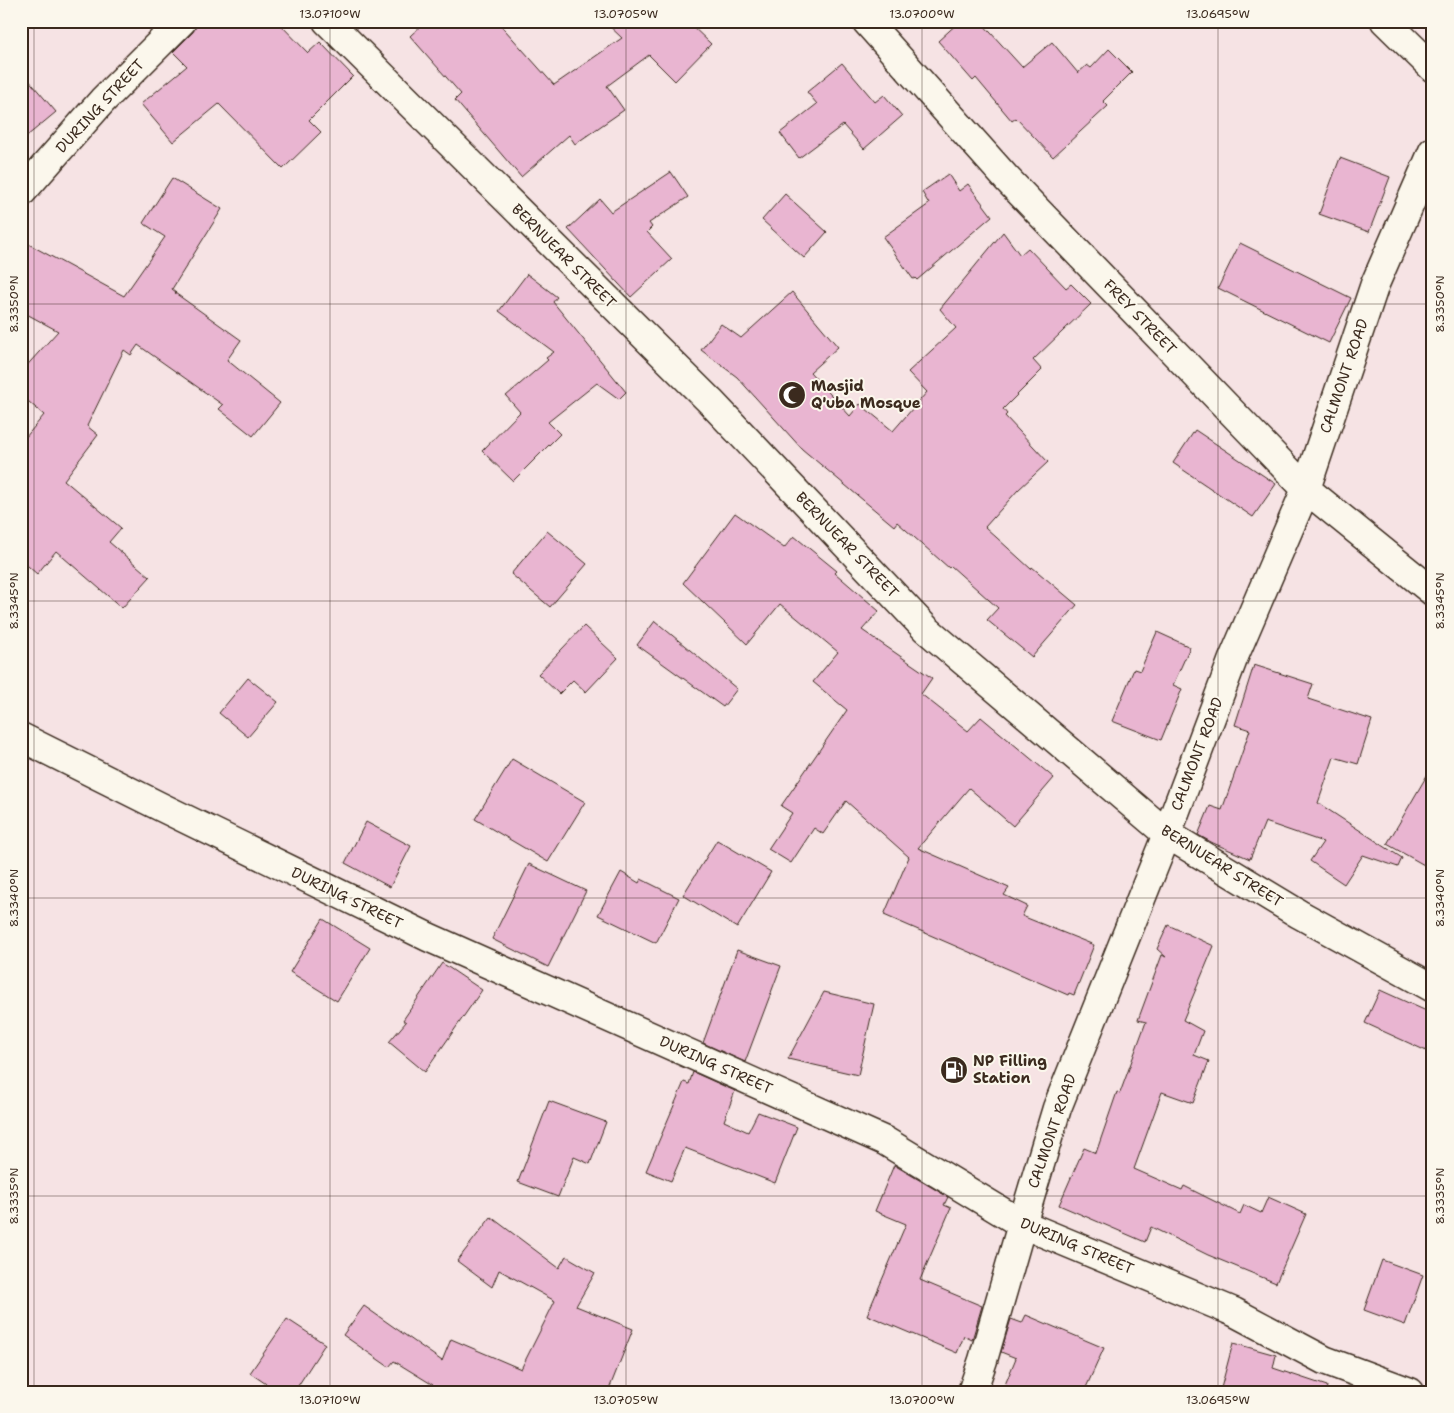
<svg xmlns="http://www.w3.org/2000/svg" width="1454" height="1413" viewBox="0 0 1454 1413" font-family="'Shantell Sans',sans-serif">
  <rect width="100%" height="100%" fill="#f6e3e4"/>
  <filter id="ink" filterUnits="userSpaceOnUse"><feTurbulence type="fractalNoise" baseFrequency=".02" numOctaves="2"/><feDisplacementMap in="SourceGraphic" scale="10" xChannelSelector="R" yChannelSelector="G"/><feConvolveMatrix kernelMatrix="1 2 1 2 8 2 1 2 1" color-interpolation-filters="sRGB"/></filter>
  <g filter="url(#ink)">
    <path fill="#e9b5d1" stroke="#3b2a1e" d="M 198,21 L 277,21 L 308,53 L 320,42 L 353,76 L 309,120 L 321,132 L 283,169 L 219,104 L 173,142 L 141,104 L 187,66 L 173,52 L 193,32 Z
      M 426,21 L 497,21 L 554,85 L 622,38 L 604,21 L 687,21 L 711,44 L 675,81 L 649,55 L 607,86 L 624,110 L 575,144 L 569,135 L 521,177 L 455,100 L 461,94 L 410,36 Z
      M 960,21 L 980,21 L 1022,67 L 1052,42 L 1078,73 L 1087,65 L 1091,68 L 1109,49 L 1132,72 L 1103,101 L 1108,106 L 1053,157 L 1016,118 L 1012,121 L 976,78 L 973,81 L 938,41 Z
      M 842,63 L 875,102 L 884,95 L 902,116 L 864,149 L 843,125 L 799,158 L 780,133 L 817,104 L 807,92 Z
      M 21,71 L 56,112 L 21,141 Z
      M 1340,158 L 1390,177 L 1369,232 L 1319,214 Z
      M 671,172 L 688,197 L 649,223 L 652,227 L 647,232 L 672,259 L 631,297 L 568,229 L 600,199 L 611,212 Z
      M 948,174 L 959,191 L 968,184 L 992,216 L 917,280 L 915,278 L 913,279 L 883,237 L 929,204 L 922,192 Z
      M 172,178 L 222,209 L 172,289 L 176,292 L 175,293 L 241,340 L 227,360 L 280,403 L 253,436 L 219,409 L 223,405 L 138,345 L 131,355 L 124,350 L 87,426 L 98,435 L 64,480 L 121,528 L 109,542 L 150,577 L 122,608 L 56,551 L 37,574 L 21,560 L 21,443 L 44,415 L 21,395 L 21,372 L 58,331 L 21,311 L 21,240 L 124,296 L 165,237 L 143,223 Z
      M 785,194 L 827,232 L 804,258 L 762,220 Z
      M 1003,232 L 1020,255 L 1028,248 L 1066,288 L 1071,284 L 1091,304 L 1033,360 L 1042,370 L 1003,409 L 1007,414 L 1005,416 L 1048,462 L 1018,490 L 985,527 L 1031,569 L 1032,567 L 1077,605 L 1032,657 L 987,620 L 998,608 L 951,566 L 949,568 L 897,522 L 894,526 L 802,449 L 737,377 L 701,350 L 721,324 L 741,338 L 792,292 L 838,347 L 810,372 L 850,416 L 860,404 L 893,431 L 927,392 L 908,372 L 956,328 L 940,309 Z
      M 1240,243 L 1351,298 L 1329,343 L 1218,288 Z
      M 527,274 L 557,297 L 553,302 L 626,392 L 619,399 L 597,383 L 548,422 L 560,434 L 513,481 L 482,451 L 520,412 L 506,396 L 548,360 L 546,358 L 554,352 L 499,311 Z
      M 1195,430 L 1276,484 L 1253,517 L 1173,463 Z
      M 735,513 L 784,548 L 794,536 L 837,571 L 835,573 L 879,611 L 862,630 L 932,678 L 921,694 L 968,731 L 981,717 L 1054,778 L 1013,826 L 969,788 L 918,848 L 1009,888 L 1004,895 L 1027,906 L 1022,916 L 1094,945 L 1074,995 L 1069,993 L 1068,995 L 884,915 L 909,857 L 846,801 L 823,834 L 814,828 L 791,863 L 768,849 L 792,813 L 781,806 L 847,710 L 813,682 L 838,652 L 780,604 L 747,644 L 683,583 Z
      M 547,531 L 587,564 L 550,607 L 511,574 Z
      M 655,621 L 737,689 L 723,707 L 637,645 Z
      M 584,626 L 618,658 L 586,692 L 573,680 L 559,694 L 538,674 Z
      M 1157,632 L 1190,647 L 1173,685 L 1182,689 L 1161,740 L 1112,721 L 1134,669 L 1140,671 Z
      M 1254,665 L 1313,684 L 1308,699 L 1372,720 L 1358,764 L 1334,757 L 1318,803 L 1402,858 L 1398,867 L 1363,855 L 1344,884 L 1310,861 L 1323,842 L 1265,822 L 1250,859 L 1213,843 L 1198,835 L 1210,806 L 1222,810 L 1250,730 L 1235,725 Z
      M 248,678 L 278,702 L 248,737 L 219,713 Z
      M 512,759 L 585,802 L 548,862 L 475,819 Z
      M 1433,765 L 1433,870 L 1387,844 Z
      M 366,822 L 411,846 L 390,887 L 345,863 Z
      M 717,840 L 771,872 L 737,928 L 683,895 Z
      M 529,864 L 586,891 L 548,967 L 492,939 Z
      M 621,872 L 639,883 L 641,879 L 679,898 L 656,943 L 598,915 Z
      M 323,919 L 370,948 L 337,1001 L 290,972 Z
      M 1168,925 L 1214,946 L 1183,1020 L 1203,1031 L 1194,1055 L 1209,1061 L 1193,1103 L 1162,1092 L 1134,1169 L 1182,1190 L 1184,1186 L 1240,1214 L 1244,1205 L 1261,1213 L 1268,1197 L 1306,1214 L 1276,1283 L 1208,1255 L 1151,1227 L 1145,1242 L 1059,1205 L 1084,1148 L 1096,1153 L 1117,1092 L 1120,1093 L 1146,1022 L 1138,1020 L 1162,955 L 1166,957 L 1157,949 Z
      M 737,950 L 781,966 L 745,1062 L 703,1043 Z
      M 442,963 L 482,990 L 425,1072 L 389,1042 L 406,1022 L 403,1020 Z
      M 1380,990 L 1433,1014 L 1433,1054 L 1365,1023 Z
      M 824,992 L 874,1004 L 858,1075 L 788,1059 Z
      M 693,1072 L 735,1091 L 724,1121 L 748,1132 L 758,1112 L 797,1127 L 775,1183 L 685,1148 L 671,1181 L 646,1171 L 684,1082 L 689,1084 Z
      M 549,1101 L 606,1122 L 590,1164 L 574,1157 L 558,1197 L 518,1182 Z
      M 894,1165 L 948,1197 L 944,1205 L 951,1208 L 920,1280 L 982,1306 L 972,1340 L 964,1336 L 957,1353 L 867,1315 L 906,1224 L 875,1211 Z
      M 491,1217 L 559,1268 L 566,1256 L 595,1273 L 576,1306 L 633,1329 L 608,1392 L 430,1392 L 433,1385 L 394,1361 L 389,1367 L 343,1335 L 364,1306 L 442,1361 L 451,1339 L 521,1369 L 555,1301 L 499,1270 L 492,1287 L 457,1261 Z
      M 1382,1260 L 1423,1275 L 1405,1325 L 1364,1310 Z
      M 1026,1315 L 1104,1348 L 1084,1392 L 1002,1392 L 1016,1358 L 1001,1352 L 1011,1319 L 1022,1323 Z
      M 287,1319 L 325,1344 L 294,1392 L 278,1392 L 250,1373 Z
      M 1233,1343 L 1276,1355 L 1273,1368 L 1327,1386 L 1326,1392 L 1220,1392 Z"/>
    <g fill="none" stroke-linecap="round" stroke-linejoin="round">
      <g stroke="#3b2a1e" stroke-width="31">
        <path id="minor" d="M 327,21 L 711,402 L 926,629 L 1167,834 L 1299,914 L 1433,988
          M 866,21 L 1007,179 L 1306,489 L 1433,592
          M 1385,21 L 1433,68
          M 21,193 L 103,100 L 182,21
          M 21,737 L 161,807 L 428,937 L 885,1141 L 1022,1224 L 1234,1312 L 1324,1360 L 1410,1392
          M 972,1392 L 983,1360 L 1022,1224 L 1057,1108 L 1167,834 L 1233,659 L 1306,489 L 1375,284 L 1433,151"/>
      </g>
      <use href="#minor" stroke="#fbf7ec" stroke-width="28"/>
    </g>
  </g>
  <path fill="none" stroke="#3b2a1e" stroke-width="1" stroke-opacity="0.45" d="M 34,21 L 34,1392M 330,21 L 330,1392M 626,21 L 626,1392M 922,21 L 922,1392M 1218,21 L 1218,1392M 21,304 L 1433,304M 21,601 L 1433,601M 21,898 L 1433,898M 21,1196 L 1433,1196"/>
  <defs>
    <g id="mosque-disc" transform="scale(1.4375)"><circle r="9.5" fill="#3b2a1e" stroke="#fbf7ec"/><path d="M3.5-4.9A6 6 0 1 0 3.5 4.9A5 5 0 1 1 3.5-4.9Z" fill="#fff"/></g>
    <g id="fuel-disc" transform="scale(1.4375)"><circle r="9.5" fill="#3b2a1e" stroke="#fbf7ec"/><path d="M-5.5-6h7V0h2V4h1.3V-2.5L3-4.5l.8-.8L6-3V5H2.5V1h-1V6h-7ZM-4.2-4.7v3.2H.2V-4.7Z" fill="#fff"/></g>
  </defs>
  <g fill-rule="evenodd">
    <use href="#mosque-disc" x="792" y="395"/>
    <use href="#fuel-disc" x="954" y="1070"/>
  </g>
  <g text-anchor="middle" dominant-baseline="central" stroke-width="4" stroke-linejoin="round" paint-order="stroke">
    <g font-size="15" fill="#3b2a1e" stroke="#fbf7ec">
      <text transform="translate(100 106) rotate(-47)">DURING STREET</text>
      <text transform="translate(564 256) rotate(45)">BERNUEAR STREET</text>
      <text transform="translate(1140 317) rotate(46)">FREY STREET</text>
      <text transform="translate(1344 376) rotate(-71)">CALMONT ROAD</text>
      <text transform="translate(847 545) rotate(46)">BERNUEAR STREET</text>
      <text transform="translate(1197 754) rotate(-69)">CALMONT ROAD</text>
      <text transform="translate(1222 866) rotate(32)">BERNUEAR STREET</text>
      <text transform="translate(347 898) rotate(26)">DURING STREET</text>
      <text transform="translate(716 1065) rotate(24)">DURING STREET</text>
      <text transform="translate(1052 1131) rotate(-71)">CALMONT ROAD</text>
      <text transform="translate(1077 1246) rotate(23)">DURING STREET</text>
    </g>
    <g font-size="15" font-weight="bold" fill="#3b2a1e" stroke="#fbf7ec" text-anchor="start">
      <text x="811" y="386">Masjid<tspan x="811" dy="17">Q'uba Mosque</tspan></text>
      <text x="973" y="1061">NP Filling<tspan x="973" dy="17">Station</tspan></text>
    </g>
  </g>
  <rect width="1454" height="1413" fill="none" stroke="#fbf7ec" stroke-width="55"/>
  <rect x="28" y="28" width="1398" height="1358" fill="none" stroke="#3b2a1e" stroke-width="2"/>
  <g font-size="12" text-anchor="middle" fill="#3b2a1e">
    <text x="330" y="18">13.0710°W</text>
    <text x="626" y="18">13.0705°W</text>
    <text x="922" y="18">13.0700°W</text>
    <text x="1218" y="18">13.0695°W</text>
    <text transform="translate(14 304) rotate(-90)" y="4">8.3350°N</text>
    <text transform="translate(1440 304) rotate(-90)" y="4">8.3350°N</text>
    <text transform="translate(14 601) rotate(-90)" y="4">8.3345°N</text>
    <text transform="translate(1440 601) rotate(-90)" y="4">8.3345°N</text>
    <text transform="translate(14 898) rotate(-90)" y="4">8.3340°N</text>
    <text transform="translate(1440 898) rotate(-90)" y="4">8.3340°N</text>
    <text transform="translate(14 1196) rotate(-90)" y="4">8.3335°N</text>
    <text transform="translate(1440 1196) rotate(-90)" y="4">8.3335°N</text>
    <text x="330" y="1404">13.0710°W</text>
    <text x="626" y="1404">13.0705°W</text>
    <text x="922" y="1404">13.0700°W</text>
    <text x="1218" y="1404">13.0695°W</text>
  </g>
</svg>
